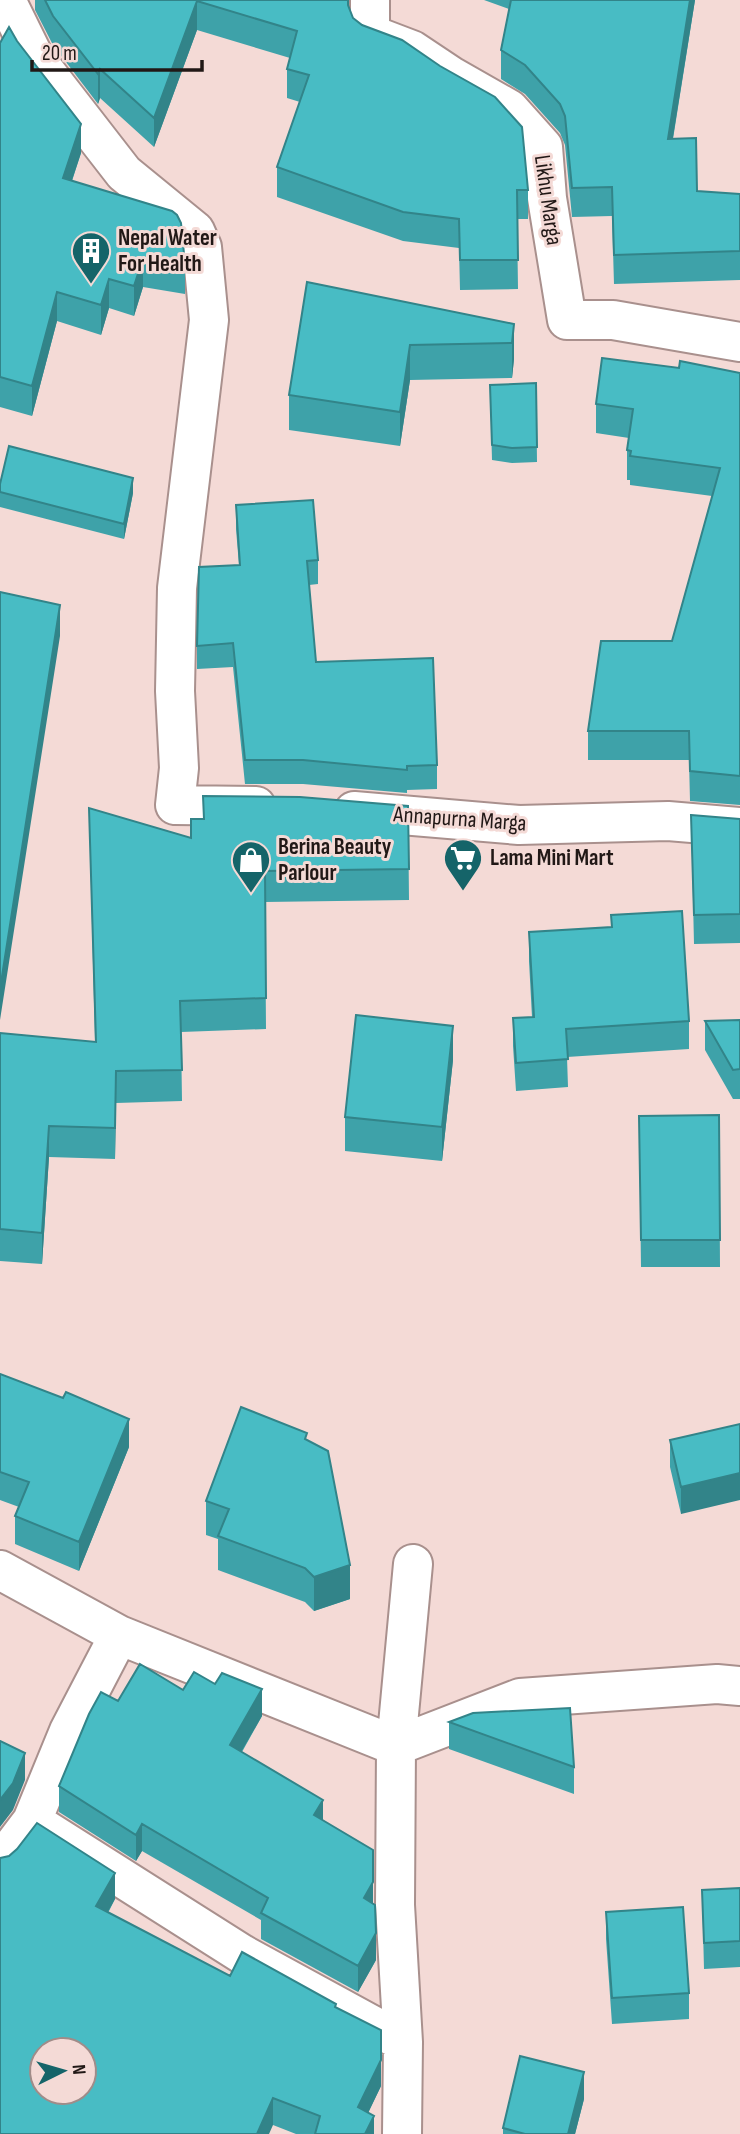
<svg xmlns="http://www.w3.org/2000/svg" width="740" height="2134" viewBox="0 0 740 2134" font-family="'Sofia Sans Condensed',sans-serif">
  <rect width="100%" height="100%" fill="#f4dad6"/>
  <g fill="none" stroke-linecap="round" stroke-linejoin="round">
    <g stroke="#a9908d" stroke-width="42">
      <path id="minor" d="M 6,0 L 34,57 L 124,173 L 195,231 L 202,247 L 209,320 L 177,588 L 175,691 L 179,768 L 175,805 L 256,806
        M 370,0 L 370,34 L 412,50 L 451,76 L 509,109 L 543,147 L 547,198 L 567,320 L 613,320 L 740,342
        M 354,811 L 519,825 L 668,821 L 740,827
        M 0,1570 L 119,1635 L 396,1746 L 520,1698 L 717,1684 L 740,1686
        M 32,1821 L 242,1954 L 403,2042
        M 0,1863 L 32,1821 L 69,1731 L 119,1635
        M 402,2134 L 403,2042 L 395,1905 L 396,1746 L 413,1564"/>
    </g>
    <use href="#minor" stroke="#fff" stroke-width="38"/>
  </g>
  <path fill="#3ea2a9" d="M 35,0 L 348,0 L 348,5 L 353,18 L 528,190 L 528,219 L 517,219 L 518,289 L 460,290 L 459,248 L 403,241 L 277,197 L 277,167 L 300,102 L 287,98 L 287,69 L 290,58 L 197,30 L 154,147 L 100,98 L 98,104 L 53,45 L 35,10 Z
    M 484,0 L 695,0 L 673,139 L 697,191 L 740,194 L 740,280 L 614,284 L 612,216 L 572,217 L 565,145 L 560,133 L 525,94 L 501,79 L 501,50 L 509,9 Z
    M 0,43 L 81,153 L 72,181 L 185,264 L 185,294 L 143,287 L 134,316 L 109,308 L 101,335 L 57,321 L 32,416 L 0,407 Z
    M 307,282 L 514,324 L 514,359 L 512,378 L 410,380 L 400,446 L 289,430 L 289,395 Z
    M 679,368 L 740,373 L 740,805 L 690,801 L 689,760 L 588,760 L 588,731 L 672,641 L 712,496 L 630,485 L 630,480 L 627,480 L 627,450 L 629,438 L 596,433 L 596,404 Z
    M 536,383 L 537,462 L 512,463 L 492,460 L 490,385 Z
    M 0,484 L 133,493 L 124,539 L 0,507 Z
    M 236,505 L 318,560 L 318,584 L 309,585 L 316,662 L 437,765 L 437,789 L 407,790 L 407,793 L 303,784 L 245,784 L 233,667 L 197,669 L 197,646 L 239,565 L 236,529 Z
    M 203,796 L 408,806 L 409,900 L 265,902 L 266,1029 L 181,1032 L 182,1101 L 116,1103 L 115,1159 L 49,1157 L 42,1264 L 0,1261 L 0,1033 L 95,1042 L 89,808 L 191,838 L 203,819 Z
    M 691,815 L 740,819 L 740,943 L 694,944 Z
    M 611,915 L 689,1021 L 689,1049 L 567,1057 L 568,1087 L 516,1091 L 513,1046 L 513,1018 L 532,1017 L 529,961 L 529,932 L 611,927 Z
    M 740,1020 L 740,1099 L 733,1099 L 705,1050 L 705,1021 Z
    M 453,1060 L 442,1161 L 345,1151 L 345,1117 Z
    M 719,1115 L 720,1267 L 641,1267 L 639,1116 Z
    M 0,1374 L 129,1447 L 79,1571 L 15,1544 L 15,1516 L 19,1507 L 0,1500 Z
    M 740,1424 L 681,1514 L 670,1467 L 670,1440 Z
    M 307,1440 L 350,1599 L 314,1611 L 305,1602 L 218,1570 L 218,1539 L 206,1535 L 206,1501 Z
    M 215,1684 L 262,1716 L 242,1752 L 323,1821 L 373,1850 L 373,1904 L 376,1960 L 358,1992 L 261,1939 L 261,1920 L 142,1851 L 136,1861 L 59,1812 L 59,1786 L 118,1701 Z
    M 449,1722 L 574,1767 L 574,1794 L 449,1749 Z
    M 0,1858 L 115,1899 L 108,1913 L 230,1976 L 336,2008 L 381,2086 L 368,2113 L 374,2134 L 296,2134 L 273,2125 Z
    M 740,1888 L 740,1967 L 704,1969 L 702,1890 Z
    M 606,1912 L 689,1993 L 689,2019 L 612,2024 L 606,1939 Z
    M 584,2099 L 575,2134 L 503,2134 L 503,2128 Z"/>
  <path fill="#328489" d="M 690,0 L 695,0 L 668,168 L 668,139 Z
    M 197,1 L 197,30 L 154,147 L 154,118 Z
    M 100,69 L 100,98 L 98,104 L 98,74 Z
    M 81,124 L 81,153 L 63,207 L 63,178 Z
    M 143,258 L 143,287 L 134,316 L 134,286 Z
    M 109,279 L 109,308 L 101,335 L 101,305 Z
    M 57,292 L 57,321 L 32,416 L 32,386 Z
    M 514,324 L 514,359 L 512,378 L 512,343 Z
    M 410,345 L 410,380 L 400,446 L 400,412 Z
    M 133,478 L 133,493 L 124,539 L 124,524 Z
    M 60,605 L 60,636 L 0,1020 L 0,989 Z
    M 453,1026 L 453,1060 L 442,1161 L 442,1127 Z
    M 116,1071 L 116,1103 L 115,1159 L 115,1128 Z
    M 49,1126 L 49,1157 L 42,1264 L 42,1233 Z
    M 129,1419 L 129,1447 L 79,1571 L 79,1542 Z
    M 740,1473 L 740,1500 L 681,1514 L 681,1487 Z
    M 350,1565 L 350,1599 L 314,1611 L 314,1577 Z
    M 262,1689 L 262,1716 L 230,1771 L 230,1745 Z
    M 25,1753 L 25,1780 L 13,1810 L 0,1827 L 0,1800 Z
    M 323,1800 L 323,1827 L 314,1815 Z
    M 142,1824 L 142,1851 L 136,1861 L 136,1835 Z
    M 115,1873 L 115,1899 L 96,1933 L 96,1906 Z
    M 373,1882 L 373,1909 L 364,1898 Z
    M 376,1933 L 376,1960 L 358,1992 L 358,1966 Z
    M 381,2030 L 381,2086 L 358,2134 L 358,2107 Z
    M 584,2072 L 584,2099 L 575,2134 L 568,2134 Z
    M 273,2098 L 273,2125 L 269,2134 L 257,2134 Z
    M 374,2116 L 374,2134 L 365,2134 Z"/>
  <path fill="#48bcc4" stroke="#328489" stroke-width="2" fill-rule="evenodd" d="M 45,0 L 348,0 L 348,5 L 353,18 L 362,25 L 402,40 L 440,66 L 495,97 L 522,127 L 528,190 L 517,190 L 518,260 L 460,260 L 459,219 L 403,212 L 277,167 L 309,75 L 287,69 L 297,31 L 197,1 L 154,118 L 100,69 L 98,74 L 53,16 Z
    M 511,0 L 690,0 L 668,139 L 696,138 L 697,191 L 740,194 L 740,251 L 614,255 L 612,187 L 572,188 L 565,116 L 560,104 L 525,65 L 501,50 Z
    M 9,27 L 17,41 L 81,124 L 63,178 L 172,211 L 177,215 L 181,223 L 185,264 L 143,258 L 134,286 L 109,279 L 101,305 L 57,292 L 32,386 L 0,377 L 0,43 Z
    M 307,282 L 514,324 L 512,343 L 410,345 L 400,412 L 289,395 Z
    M 602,358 L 679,368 L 680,361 L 740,373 L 740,776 L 690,771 L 689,731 L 588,731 L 601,641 L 672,641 L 720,468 L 630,456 L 631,451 L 627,450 L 633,409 L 596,404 Z
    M 536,383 L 537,447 L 512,448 L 492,445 L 490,385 Z
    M 9,446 L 133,478 L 124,524 L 0,492 L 0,484 Z
    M 313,500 L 318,560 L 307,561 L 316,662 L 433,658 L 437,765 L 407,766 L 407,770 L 303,760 L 245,760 L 233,643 L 197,646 L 199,567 L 240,565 L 236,505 Z
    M 0,592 L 60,605 L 0,989 Z
    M 203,796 L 300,797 L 408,806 L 409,869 L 265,871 L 266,998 L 180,1001 L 182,1070 L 116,1071 L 115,1128 L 49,1126 L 42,1233 L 0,1229 L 0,1033 L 96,1042 L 89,808 L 191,838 L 191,819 L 204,819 Z
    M 691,815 L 740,819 L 740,914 L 694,915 Z
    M 682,911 L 689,1021 L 566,1029 L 568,1059 L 516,1063 L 513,1018 L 534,1017 L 529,932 L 612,927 L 611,915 Z
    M 356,1015 L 453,1026 L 442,1127 L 345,1117 Z
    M 740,1020 L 740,1069 L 733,1070 L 705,1021 Z
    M 719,1115 L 720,1240 L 641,1240 L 639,1116 Z
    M 0,1374 L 63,1398 L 66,1392 L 129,1419 L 79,1542 L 15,1516 L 29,1482 L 0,1472 Z
    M 241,1407 L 307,1433 L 305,1439 L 328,1451 L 350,1565 L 314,1577 L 305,1568 L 218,1536 L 229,1509 L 206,1501 Z
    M 740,1424 L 740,1473 L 681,1487 L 670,1440 Z
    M 140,1664 L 183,1690 L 194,1672 L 215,1684 L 222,1673 L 262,1689 L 230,1745 L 323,1800 L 314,1815 L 373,1850 L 373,1882 L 364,1898 L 375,1905 L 376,1933 L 358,1966 L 261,1913 L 268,1898 L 142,1824 L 136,1835 L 59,1786 L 89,1714 L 101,1692 L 118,1701 Z
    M 570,1708 L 574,1767 L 449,1722 L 473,1713 Z
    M 0,1741 L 25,1753 L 13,1783 L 0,1800 Z
    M 37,1823 L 115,1873 L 96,1906 L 230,1976 L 242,1952 L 336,2004 L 335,2007 L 381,2030 L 381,2060 L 358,2107 L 374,2116 L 365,2134 L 315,2134 L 320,2116 L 273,2098 L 257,2134 L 0,2134 L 0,1858 L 9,1856 L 17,1849 ZM 42,2050 L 84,2050 L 84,2092 L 42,2092 Z
    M 740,1888 L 740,1941 L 704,1943 L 702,1890 Z
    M 683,1907 L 689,1993 L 612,1998 L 606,1912 Z
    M 520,2056 L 584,2072 L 568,2134 L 525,2134 L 503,2128 Z"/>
  <defs>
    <g id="building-pin" transform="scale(2.0125)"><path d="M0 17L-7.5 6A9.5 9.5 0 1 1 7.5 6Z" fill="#156469" stroke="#f4dad6"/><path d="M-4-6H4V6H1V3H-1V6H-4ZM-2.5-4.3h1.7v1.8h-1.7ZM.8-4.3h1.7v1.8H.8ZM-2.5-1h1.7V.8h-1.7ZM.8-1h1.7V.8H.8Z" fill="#fff"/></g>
    <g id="supermarket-pin" transform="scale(2.0125)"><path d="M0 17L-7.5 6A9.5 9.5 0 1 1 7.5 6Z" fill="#156469" stroke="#f4dad6"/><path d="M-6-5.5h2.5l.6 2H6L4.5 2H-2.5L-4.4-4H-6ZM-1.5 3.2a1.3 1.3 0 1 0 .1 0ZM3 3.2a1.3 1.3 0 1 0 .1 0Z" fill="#fff"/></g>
    <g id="shop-pin" transform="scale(2.0125)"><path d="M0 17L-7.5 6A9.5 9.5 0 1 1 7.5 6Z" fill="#156469" stroke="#f4dad6"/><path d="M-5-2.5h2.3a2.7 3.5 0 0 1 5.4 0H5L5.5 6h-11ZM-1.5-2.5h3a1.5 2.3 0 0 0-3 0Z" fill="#fff"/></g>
  </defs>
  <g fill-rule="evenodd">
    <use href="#building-pin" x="91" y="251"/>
    <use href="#supermarket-pin" x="463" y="858"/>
    <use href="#shop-pin" x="251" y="860"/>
  </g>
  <g text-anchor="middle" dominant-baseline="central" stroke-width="6" stroke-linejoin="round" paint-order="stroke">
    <g font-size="23" fill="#211816" stroke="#f4dad6">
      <text transform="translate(548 200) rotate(82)">Likhu Marga</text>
      <text transform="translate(460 819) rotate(4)">Annapurna Marga</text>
    </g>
    <g font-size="23" font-weight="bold" fill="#211816" stroke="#f4dad6" text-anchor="start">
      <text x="118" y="238">Nepal Water<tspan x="118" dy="26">For Health</tspan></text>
      <text x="278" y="847">Berina Beauty<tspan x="278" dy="26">Parlour</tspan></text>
      <text x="490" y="858">Lama Mini Mart</text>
    </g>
  </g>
  <g transform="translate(63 2071) rotate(85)"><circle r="33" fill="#f4dad6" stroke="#a08c89" stroke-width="2"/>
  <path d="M0-5L12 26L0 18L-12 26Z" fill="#156469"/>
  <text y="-10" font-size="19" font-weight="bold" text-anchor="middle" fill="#211816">N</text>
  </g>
  <path d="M32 60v10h170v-10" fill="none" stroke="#211816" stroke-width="3.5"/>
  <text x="42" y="60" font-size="21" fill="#211816" stroke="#f4dad6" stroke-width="5" paint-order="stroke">20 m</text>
</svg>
